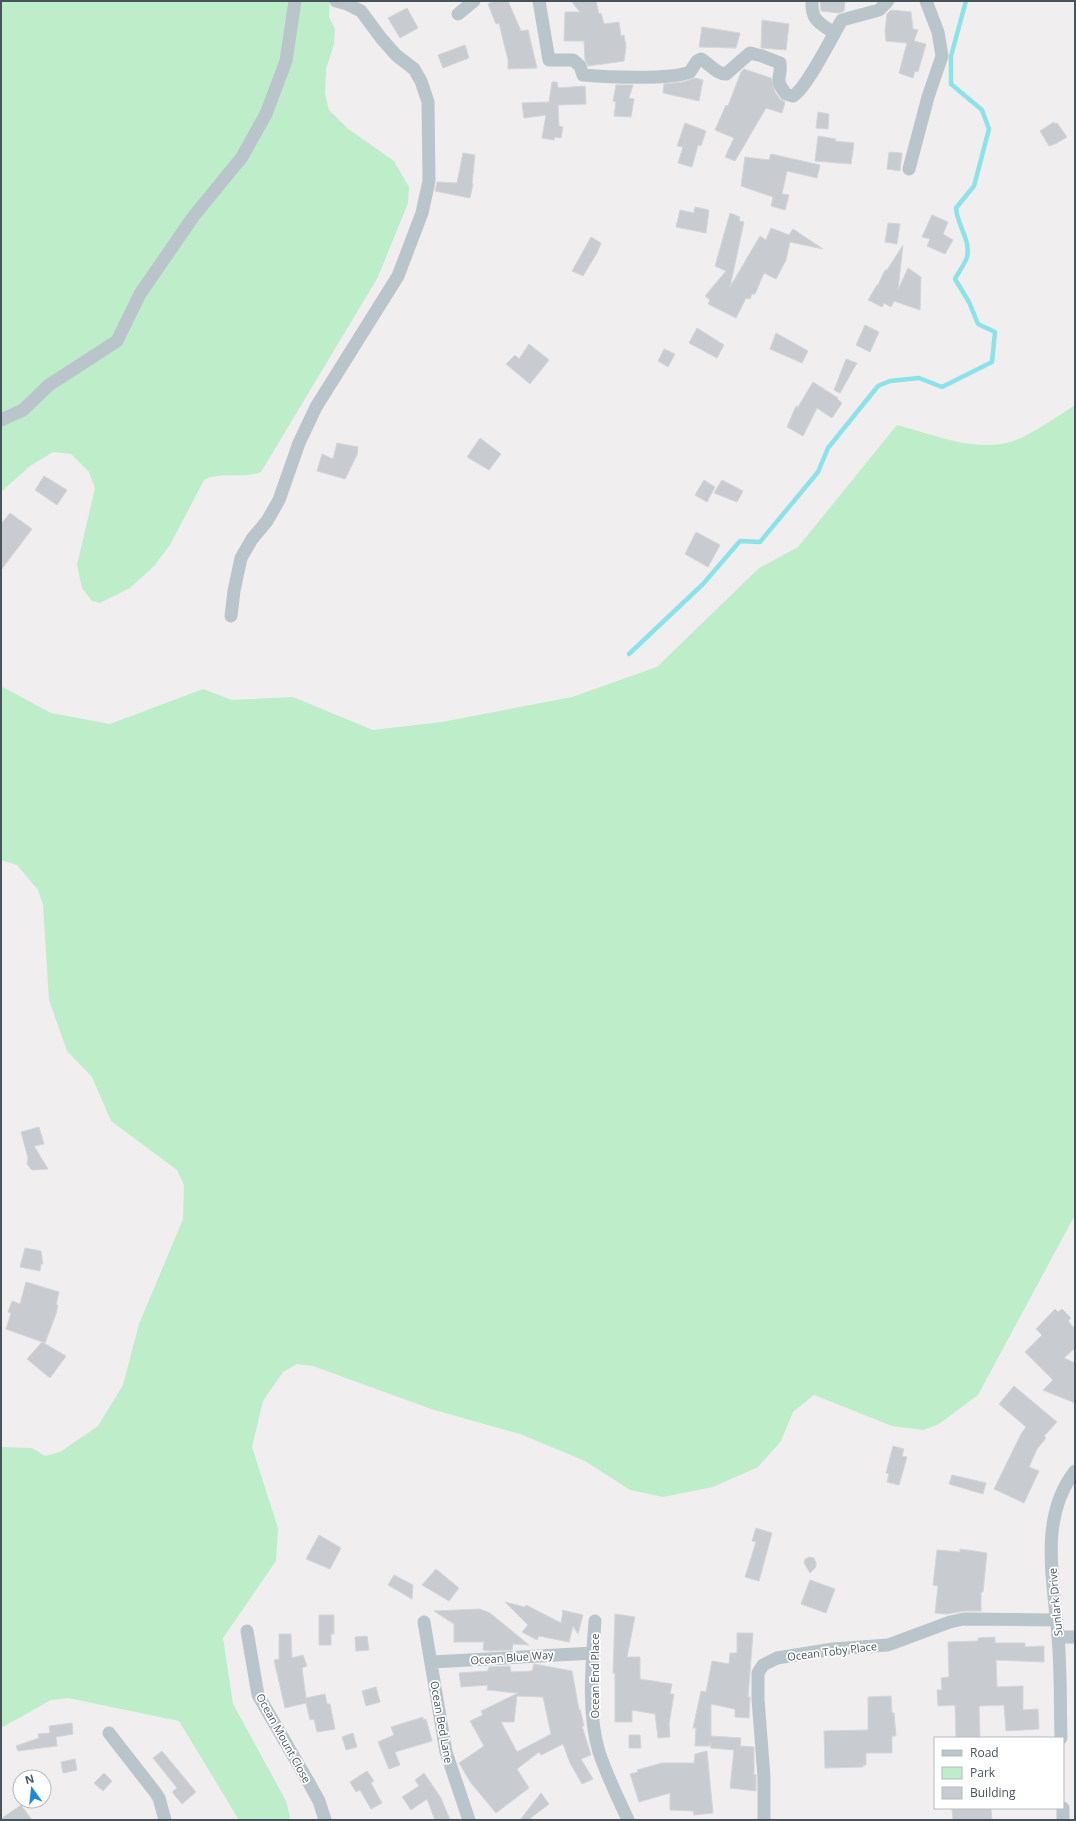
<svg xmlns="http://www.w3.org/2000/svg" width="1076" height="1821" viewBox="0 0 1076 1821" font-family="'Open Sans',sans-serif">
  <rect width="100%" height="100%" fill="#f1eeef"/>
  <path fill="#beedca" d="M 1,1 L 330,1 L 329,17 L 335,29 L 334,44 L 326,69 L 325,94 L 329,110 L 347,128 L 394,161 L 409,187 L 408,203 L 378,277 L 261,472 C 243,479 221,471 204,480 L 170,545 L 154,566 L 130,588 L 100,603 L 92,601 L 82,588 L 77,565 L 95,488 L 89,472 L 71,454 L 53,452 L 30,466 L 1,492 Z
    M 1075,405 L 1075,1215 L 978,1395 L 939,1424 L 923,1430 L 892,1426 L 814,1395 L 793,1412 L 781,1441 L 758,1467 L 713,1487 L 663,1497 L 630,1490 L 585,1461 L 520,1434 L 431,1409 L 313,1366 L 297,1364 L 283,1372 L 263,1401 L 252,1447 L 278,1528 L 276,1561 L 223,1638 L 233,1704 L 286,1801 L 290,1817 L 288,1820 L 239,1820 L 179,1721 L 68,1698 L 51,1700 L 1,1728 L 1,1447 L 32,1448 L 45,1456 L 60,1452 L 98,1426 L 123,1385 L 139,1324 L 183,1219 L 184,1185 L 177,1170 L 111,1121 L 92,1077 L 67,1051 L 49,1000 L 43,905 L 38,890 L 17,865 L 1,860 L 1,686 L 51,713 L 110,724 L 203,689 L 232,700 L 293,697 L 373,730 L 442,722 L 572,697 L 657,667 L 759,568 L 798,547 L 897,425 C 936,435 984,457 1023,437 C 1041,428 1058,416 1075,405 Z"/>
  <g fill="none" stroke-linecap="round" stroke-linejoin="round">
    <path stroke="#8ce2e9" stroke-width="4.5" d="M 629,654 L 703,584 L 740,541 L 760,542 L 818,472 L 828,448 L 878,386 L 890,381 L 919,378 L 942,387 L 992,362 L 995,332 L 978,324 L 969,302 L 955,279 C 958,273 965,264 967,257 C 971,240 957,225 956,208 L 974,186 L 989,129 L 982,110 L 951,84 L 951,56 L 966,1"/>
  </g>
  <path fill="#c8ccd1" stroke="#d2d5da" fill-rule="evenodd" d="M 494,1 L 508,1 L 521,31 L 528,30 L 537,68 L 508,69 L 508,60 L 499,23 L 496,24 L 488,4 Z
    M 571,1 L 596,1 L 599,14 L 601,13 L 604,24 L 619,22 L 621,36 L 624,35 L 626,47 L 624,61 L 588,66 L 585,60 L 584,41 L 564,41 L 565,12 L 580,12 Z
    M 820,1 L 845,1 L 844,11 L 839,13 L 821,11 Z
    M 407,8 L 418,28 L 400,38 L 388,18 Z
    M 891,10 L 911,12 L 913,29 L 918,30 L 914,41 L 926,44 L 918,72 L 915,71 L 913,78 L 899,73 L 907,43 L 886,41 L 885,31 L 887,14 Z
    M 762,20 L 789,24 L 786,50 L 761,48 Z
    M 702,27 L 740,33 L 736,48 L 699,47 Z
    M 465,45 L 469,58 L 443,68 L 438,55 Z
    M 744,69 L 771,78 L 775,92 L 780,99 L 785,102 L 782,113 L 766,108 L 735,161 L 725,157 L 734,138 L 715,130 L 726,105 L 728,106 L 741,72 Z
    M 695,78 L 703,80 L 699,101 L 663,93 L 664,84 L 683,82 Z
    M 552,82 L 557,82 L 558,88 L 585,86 L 586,104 L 558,105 L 559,126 L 563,127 L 561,138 L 555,137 L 554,140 L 542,138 L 546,115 L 524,118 L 522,103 L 549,102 Z
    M 616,85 L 633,85 L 629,98 L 634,99 L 631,117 L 614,116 L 616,102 L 613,101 Z
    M 818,112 L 829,114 L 828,129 L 816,128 Z
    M 1054,122 L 1055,124 L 1057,123 L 1067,137 L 1057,143 L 1049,146 L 1040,131 Z
    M 685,123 L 706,131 L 701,146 L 698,145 L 692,167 L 678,163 L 683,147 L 677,146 Z
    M 818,136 L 836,139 L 835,141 L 854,143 L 851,164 L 815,161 Z
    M 889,152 L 902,153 L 900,171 L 887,169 Z
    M 463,153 L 475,155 L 472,183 L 473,184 L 470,198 L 435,191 L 437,182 L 457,183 Z
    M 771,154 L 820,165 L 817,178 L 787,171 L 782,194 L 789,195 L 785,210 L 771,206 L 773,197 L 741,186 L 745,157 L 769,160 Z
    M 695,207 L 709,210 L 706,233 L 676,227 L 680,210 L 694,213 Z
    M 730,213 L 740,217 L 739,221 L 744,222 L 730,287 L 760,236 L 766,240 L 771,228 L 789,235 L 793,229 L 823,249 L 790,242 L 786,260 L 776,279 L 764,273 L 755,294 L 752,294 L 750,299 L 746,298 L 736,318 L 708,304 L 710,300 L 705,296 L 726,271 L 715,266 Z
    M 932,215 L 948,222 L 943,234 L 953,240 L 945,254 L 927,246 L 930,239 L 922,237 Z
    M 888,223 L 900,224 L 897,244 L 885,242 Z
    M 591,237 L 601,243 L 597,253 L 583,276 L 572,271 Z
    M 903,245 L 898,290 L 908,268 L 921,277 L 920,310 L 894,301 L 891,307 L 884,303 L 882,307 L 868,300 L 877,285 L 878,285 L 885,270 L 887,270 Z
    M 865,325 L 879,332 L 870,352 L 856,345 Z
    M 697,328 L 724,345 L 717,358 L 689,343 Z
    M 776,333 L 808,351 L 802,363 L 770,349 Z
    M 529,344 L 549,360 L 530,384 L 506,364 L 515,355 L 519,359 Z
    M 664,349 L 675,354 L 668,367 L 658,361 Z
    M 846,359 L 857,363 L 840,393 L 834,390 Z
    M 813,382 L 838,398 L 837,399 L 842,403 L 832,418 L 817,408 L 803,436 L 787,427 L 796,406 L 798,407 Z
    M 480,438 L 501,454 L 489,470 L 467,457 Z
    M 337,443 L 358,447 L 357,455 L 345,479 L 317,471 L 322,454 L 333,459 Z
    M 44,476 L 67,490 L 57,505 L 35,490 Z
    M 704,480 L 715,487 L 707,502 L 695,495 Z
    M 722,480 L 743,491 L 737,502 L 714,493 Z
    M 10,513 L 32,529 L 1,570 L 1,524 Z
    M 696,532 L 720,545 L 708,567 L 685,554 Z
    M 39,1127 L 44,1144 L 34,1146 L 48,1169 L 32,1170 L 27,1164 L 28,1158 L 21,1132 Z
    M 25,1248 L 41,1251 L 43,1264 L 41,1264 L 40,1271 L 20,1267 Z
    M 26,1282 L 59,1292 L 56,1305 L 58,1305 L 56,1314 L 45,1343 L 6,1329 L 11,1313 L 8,1312 L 12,1301 L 20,1304 Z
    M 1055,1309 L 1058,1312 L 1062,1309 L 1071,1318 L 1068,1321 L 1075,1329 L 1075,1348 L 1064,1358 L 1075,1363 L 1075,1403 L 1043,1390 L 1053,1380 L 1025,1352 L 1042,1335 L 1036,1329 Z
    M 42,1342 L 66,1356 L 50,1378 L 27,1359 Z
    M 1014,1386 L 1057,1422 L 1044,1436 L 1046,1438 L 1037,1449 L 1029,1467 L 1039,1471 L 1024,1503 L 994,1489 L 1021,1434 L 1026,1427 L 999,1404 Z
    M 893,1446 L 904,1449 L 902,1456 L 907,1457 L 899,1485 L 887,1482 L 889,1474 L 886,1473 Z
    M 952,1475 L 986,1483 L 983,1494 L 949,1484 Z
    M 756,1528 L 772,1533 L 759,1581 L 745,1577 L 756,1542 L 752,1541 Z
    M 319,1535 L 341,1548 L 330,1569 L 306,1559 Z
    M 960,1549 L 987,1553 L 983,1592 L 981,1592 L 981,1611 L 964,1611 L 947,1614 L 935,1613 L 938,1586 L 933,1585 L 937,1550 L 960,1552 Z
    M 809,1557 L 814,1558 L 816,1563 L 816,1567 L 810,1573 L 804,1563 L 805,1559 Z
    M 436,1569 L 459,1588 L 449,1601 L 422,1585 Z
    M 394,1575 L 413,1585 L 412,1599 L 388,1585 Z
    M 810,1580 L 835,1589 L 826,1613 L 801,1604 Z
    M 505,1602 L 525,1607 L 526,1605 L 561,1623 L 563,1612 L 562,1610 L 583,1615 L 578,1634 L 573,1626 L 569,1642 L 539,1636 L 537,1640 L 522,1632 L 528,1625 Z
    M 480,1609 L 490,1613 L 529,1645 L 513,1644 L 512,1650 L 489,1651 L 483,1650 L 484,1642 L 454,1642 L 454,1624 L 434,1611 Z
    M 615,1614 L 635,1617 L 627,1657 L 640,1657 L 640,1679 L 672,1684 L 670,1694 L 674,1694 L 669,1724 L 670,1737 L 658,1738 L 655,1714 L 632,1710 L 632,1722 L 615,1722 L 615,1673 L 613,1673 Z
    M 319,1615 L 334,1615 L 334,1634 L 331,1634 L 331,1645 L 319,1645 Z
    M 737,1633 L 753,1633 L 748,1697 L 750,1697 L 749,1718 L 735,1717 L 735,1709 L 711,1704 L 711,1736 L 741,1738 L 740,1746 L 754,1747 L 754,1775 L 756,1775 L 756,1791 L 730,1788 L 734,1750 L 711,1748 L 710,1742 L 710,1746 L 695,1746 L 696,1728 L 693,1728 L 701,1691 L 706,1692 L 712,1661 L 729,1664 L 730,1653 L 737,1653 Z
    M 279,1634 L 291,1634 L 292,1658 L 303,1655 L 307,1666 L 302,1668 L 306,1698 L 325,1694 L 327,1704 L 330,1704 L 335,1729 L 317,1732 L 314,1719 L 310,1720 L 306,1703 L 285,1708 L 274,1660 L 279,1659 Z
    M 367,1636 L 369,1650 L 356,1651 L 355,1637 Z
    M 995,1637 L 995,1643 L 1025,1643 L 1025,1647 L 1044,1646 L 1044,1662 L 996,1660 L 997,1687 L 1023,1686 L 1023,1710 L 1038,1709 L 1039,1729 L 1006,1731 L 1004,1705 L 979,1706 L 980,1738 L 956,1738 L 955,1705 L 938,1706 L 937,1690 L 942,1690 L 941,1678 L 949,1677 L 948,1642 L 978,1641 L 978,1638 Z
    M 534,1664 L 572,1671 L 579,1710 L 580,1709 L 584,1726 L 582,1726 L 591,1755 L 581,1759 L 593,1779 L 582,1784 L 570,1763 L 563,1744 L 541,1755 L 539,1752 L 517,1769 L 529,1788 L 496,1813 L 471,1783 L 459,1763 L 484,1746 L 470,1721 L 483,1715 L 481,1711 L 518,1693 L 487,1690 L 488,1685 L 461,1687 L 459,1673 L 488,1671 L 489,1667 L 510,1666 L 511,1672 L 532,1671 ZM 517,1696 L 543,1697 L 551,1734 L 517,1752 L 501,1722 L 514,1722 Z
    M 376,1687 L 380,1702 L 366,1706 L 362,1691 Z
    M 891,1696 L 892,1713 L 894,1713 L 896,1736 L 892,1736 L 892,1753 L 866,1753 L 866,1765 L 863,1765 L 863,1767 L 825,1768 L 824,1731 L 868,1730 L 868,1697 Z
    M 423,1717 L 423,1720 L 426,1719 L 432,1741 L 395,1752 L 400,1765 L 389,1769 L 378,1742 L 394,1735 L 391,1727 Z
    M 72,1723 L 73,1734 L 56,1737 L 57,1746 L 18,1751 L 16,1746 L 39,1738 L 38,1734 L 50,1733 L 49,1726 Z
    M 353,1733 L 357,1747 L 346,1750 L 342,1737 Z
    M 629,1735 L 640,1735 L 641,1748 L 629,1748 Z
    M 162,1751 L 196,1792 L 182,1804 L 172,1792 L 177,1788 L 153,1758 Z
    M 707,1751 L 713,1813 L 694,1815 L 693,1811 L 670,1810 L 670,1793 L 639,1802 L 630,1774 L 638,1772 L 637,1770 L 662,1763 L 694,1763 L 695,1754 Z
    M 75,1759 L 77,1770 L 63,1773 L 61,1762 Z
    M 367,1771 L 374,1781 L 371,1783 L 382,1803 L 371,1809 L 360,1790 L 356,1792 L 350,1782 Z
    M 104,1773 L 112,1781 L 103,1791 L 94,1783 Z
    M 424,1773 L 441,1798 L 450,1820 L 435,1820 L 427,1799 L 411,1810 L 402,1797 L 419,1786 L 415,1780 Z
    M 541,1793 L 549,1804 L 528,1820 L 520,1820 Z
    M 21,1805 L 32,1820 L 1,1820 L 1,1819 Z
    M 952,1808 L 991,1808 L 992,1820 L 953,1820 Z"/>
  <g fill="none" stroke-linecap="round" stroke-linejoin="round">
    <path stroke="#bac5cb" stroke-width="13" d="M 539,1 L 549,60 L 573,60 L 580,66 L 583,75 C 606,77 671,80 690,72 L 697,61 L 701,59 C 710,64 716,74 726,74 L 750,53 L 762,56 L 780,63 C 782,80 773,77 786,94 L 793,96 C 807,88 832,36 842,20 L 879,10 L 888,1
      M 812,1 C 811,21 820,23 834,33
      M 458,14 L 474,1
      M 909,169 L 928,97 L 942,56 L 938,32 L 926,1
      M 1,420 L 23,410 L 49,385 L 117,341 L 140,294 L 193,217 L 242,157 L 266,114 L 286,61 L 295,1
      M 231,616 L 234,591 L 241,558 L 252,539 L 267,521 L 279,500 L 299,443 L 316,407 L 398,276 L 422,213 L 429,181 L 428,102 L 421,81 L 414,69 L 396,55 L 381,38 L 361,11 L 347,4 L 336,1
      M 595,1621 C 592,1662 587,1713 599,1752 C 607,1776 618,1798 628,1820
      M 424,1622 L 446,1752 L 469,1820
      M 247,1631 L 258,1695 L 309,1783 L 319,1801 L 325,1820
      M 1058,1637 L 1075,1637
      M 432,1662 L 593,1653
      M 109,1733 L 155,1792 L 159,1798 L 165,1820
      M 1061,1738 C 1060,1704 1061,1670 1058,1637 C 1054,1582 1038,1518 1075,1471
      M 1063,1808 L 1063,1820
      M 764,1820 L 764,1777 L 758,1699 L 758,1673 L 763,1665 L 777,1658 L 833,1649 L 888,1645 L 950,1622 L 964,1619 L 1056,1620"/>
  </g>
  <g text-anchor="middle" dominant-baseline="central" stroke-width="3.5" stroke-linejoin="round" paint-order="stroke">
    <g font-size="11" fill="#47545b" stroke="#fff">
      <text transform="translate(1055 1602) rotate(-95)">Sunlark Drive</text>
      <text transform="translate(832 1651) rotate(-7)">Ocean Toby Place</text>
      <text transform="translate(512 1657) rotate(-4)">Ocean Blue Way</text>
      <text transform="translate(594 1676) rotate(-90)">Ocean End Place</text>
      <text transform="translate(442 1722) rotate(80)">Ocean Bed Lane</text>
      <text transform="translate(284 1738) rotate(61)">Ocean Mount Close</text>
    </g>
  </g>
  <rect width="1076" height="1821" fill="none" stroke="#47545b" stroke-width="4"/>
  <rect x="934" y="1737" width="130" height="72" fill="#ffffff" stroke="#b5bbbd"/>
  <rect x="942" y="1750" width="20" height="6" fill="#bac5cb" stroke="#b5bbbd"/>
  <text x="970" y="1757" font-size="12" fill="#47545b">Road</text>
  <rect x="942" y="1767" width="20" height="12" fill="#beedca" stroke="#b5bbbd"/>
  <text x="970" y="1777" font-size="12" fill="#47545b">Park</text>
  <rect x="942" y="1787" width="20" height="12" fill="#c8ccd1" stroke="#b5bbbd"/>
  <text x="970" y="1797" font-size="12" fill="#47545b">Building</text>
  <g transform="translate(32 1789) rotate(345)"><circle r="19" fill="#ffffff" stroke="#b5bbbd"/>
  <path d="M0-3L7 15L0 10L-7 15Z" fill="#1e89db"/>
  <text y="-6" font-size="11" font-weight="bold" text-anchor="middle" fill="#47545b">N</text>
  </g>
</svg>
